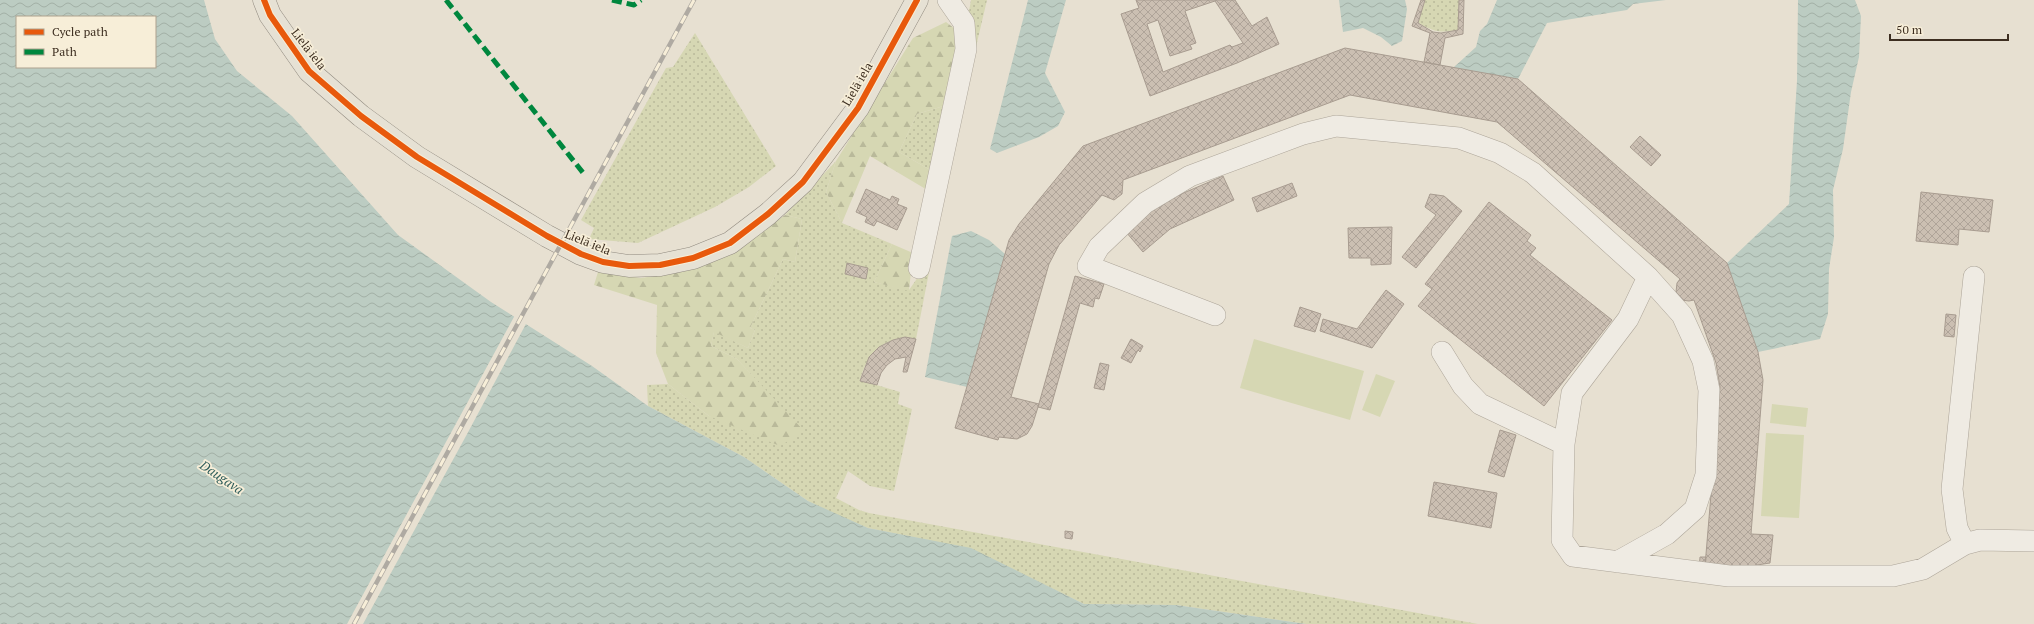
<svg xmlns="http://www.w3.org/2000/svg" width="2034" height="624" viewBox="0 0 2034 624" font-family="'PT Serif',serif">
  <defs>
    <pattern id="grass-dots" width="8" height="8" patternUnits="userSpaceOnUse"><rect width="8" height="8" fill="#d6d7b3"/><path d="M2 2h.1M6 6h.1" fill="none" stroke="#b9b99a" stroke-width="1.8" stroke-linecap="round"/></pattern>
    <pattern id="forest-firs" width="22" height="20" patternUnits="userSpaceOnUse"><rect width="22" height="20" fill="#d6d7b3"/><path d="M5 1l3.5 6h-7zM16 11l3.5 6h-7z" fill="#b9b99a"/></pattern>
    <pattern id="water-waves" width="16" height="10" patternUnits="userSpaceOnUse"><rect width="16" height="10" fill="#bcccc2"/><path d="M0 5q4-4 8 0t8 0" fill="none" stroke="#a2b0a6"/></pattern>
    <pattern id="building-cross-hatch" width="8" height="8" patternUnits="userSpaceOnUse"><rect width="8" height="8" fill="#cbbfb2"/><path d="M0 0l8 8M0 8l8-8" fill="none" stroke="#afa499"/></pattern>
  </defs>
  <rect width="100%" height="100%" fill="#e7e0d1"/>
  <path fill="url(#grass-dots)" d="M 971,0 L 987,0 L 959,119 L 916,339 C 885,335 868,351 860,380 L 900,392 L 898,404 L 912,409 L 894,491 L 870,486 L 848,471 L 836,498 L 859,510 L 869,513 L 1478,624 L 1306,624 L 1176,605 L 1084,604 L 971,549 L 868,528 L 828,512 L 808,501 L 744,457 L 648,406 L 647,385 L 668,384 L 709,416 L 803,432 L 737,359 L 711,346 L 714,331 L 748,348 L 755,330 L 750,328 L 783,259 L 795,262 L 802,219 L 785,215 L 836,161 L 826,192 L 842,223 L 892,244 L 874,282 L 909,290 L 923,270 Z
    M 1425,0 L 1459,0 L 1458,30 C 1439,33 1435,32 1418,23 Z
    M 695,33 L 776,166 L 749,187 L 715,207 L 638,243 L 589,239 L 594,228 L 581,220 L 666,68 L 673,67 Z
    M 947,105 L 932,171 L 899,152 L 917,114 Z"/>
  <path fill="url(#forest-firs)" d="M 946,22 L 959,32 L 947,105 L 917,114 L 899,152 L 932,171 L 929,191 L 870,156 L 842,223 L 826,192 L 836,161 L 913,38 Z
    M 785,215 L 802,219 L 795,262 L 783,259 L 750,328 L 755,330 L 748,348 L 714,332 L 711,346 L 737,359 L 804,431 L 780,446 L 709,416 L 668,384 L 656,353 L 657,305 L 594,285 L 598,272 L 641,278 L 686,271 L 735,252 Z
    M 892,244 L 913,253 L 909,291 L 874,282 Z"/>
  <path fill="#d6d7b3" d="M 1254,339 L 1364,371 L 1350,420 L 1240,388 Z
    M 1376,374 L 1395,381 L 1380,417 L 1362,410 Z
    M 1772,404 L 1808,408 L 1806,427 L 1770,423 Z
    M 1766,433 L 1804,435 L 1799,518 L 1761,516 Z"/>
  <path fill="url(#water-waves)" fill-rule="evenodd" d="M 0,0 L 204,0 L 215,39 L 237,71 L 292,116 L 398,235 L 491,302 L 592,366 L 648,406 L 744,457 L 808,501 L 868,528 L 971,548 L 1084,604 L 1176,605 L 1306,624 L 0,624 ZM 17,17 L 155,17 L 155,67 L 17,67 Z
    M 1028,0 L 1066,0 L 1045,73 L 1065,112 L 1058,126 L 1039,137 L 997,153 L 990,149 Z
    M 1339,0 L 1405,0 L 1407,9 L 1402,41 L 1392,46 L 1381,37 L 1363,28 L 1343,32 Z
    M 1497,0 L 1666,0 L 1633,4 L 1627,10 L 1547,23 L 1518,79 L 1453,68 L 1476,47 L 1480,31 L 1487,24 Z
    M 1798,0 L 1855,0 L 1861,16 L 1859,57 L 1851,92 L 1843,149 L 1833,190 L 1834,237 L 1829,269 L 1828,314 L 1820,339 L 1758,352 L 1727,263 L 1789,204 L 1797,81 Z
    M 971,231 L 989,240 L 1005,254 L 967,387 L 925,377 L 952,236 Z"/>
  <path fill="#e7e0d1" d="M 515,315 L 527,322 L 466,436 L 363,624 L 347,624 Z"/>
  <path fill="url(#building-cross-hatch)" stroke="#a89c90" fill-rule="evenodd" d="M 1136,0 L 1235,0 L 1252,26 L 1267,17 L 1279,44 L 1237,63 L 1150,96 L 1121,14 L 1139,8 ZM 1215,1 L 1243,43 L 1232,47 L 1230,45 L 1163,72 L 1147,24 L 1158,20 L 1170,56 L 1192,49 L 1190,45 L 1196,43 L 1185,11 Z
    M 1421,0 L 1425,0 L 1418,23 L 1433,32 L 1441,33 L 1458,30 L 1459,0 L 1464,0 L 1463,34 L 1445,38 L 1440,65 L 1424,62 L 1430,33 L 1412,26 Z
    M 1345,48 L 1518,79 L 1727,263 L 1758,352 L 1763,380 L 1751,534 L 1773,535 L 1770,563 L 1757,565 L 1748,569 L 1705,566 L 1720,387 L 1716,363 L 1694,300 L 1689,301 L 1681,300 L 1676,292 L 1677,283 L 1680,279 L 1497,122 L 1350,95 L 1123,180 L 1122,194 L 1114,200 L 1102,195 L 1059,245 L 1049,264 L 1011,397 L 1039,404 L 1032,426 L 1027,434 L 1017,439 L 999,437 L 998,440 L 955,428 L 1009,240 L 1019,224 L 1083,146 Z
    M 1640,136 L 1661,155 L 1651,166 L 1630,147 Z
    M 1223,176 L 1234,200 L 1170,229 L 1143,252 L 1126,232 L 1158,204 Z
    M 1292,183 L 1297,196 L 1257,212 L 1252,198 Z
    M 866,189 L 890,200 L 892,196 L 899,199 L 897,204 L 907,208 L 897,230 L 877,221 L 874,226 L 865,222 L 867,217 L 856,212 Z
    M 1921,192 L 1993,200 L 1989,232 L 1959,229 L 1958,245 L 1916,241 Z
    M 1430,194 L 1444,196 L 1462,211 L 1416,268 L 1402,257 L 1436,215 L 1425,207 Z
    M 1489,202 L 1531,235 L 1527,241 L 1536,248 L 1530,255 L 1612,320 L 1544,406 L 1418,306 L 1432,289 L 1425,284 Z
    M 1392,227 L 1391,264 L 1371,265 L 1371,258 L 1349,258 L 1348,228 Z
    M 847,263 L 868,268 L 866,279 L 845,274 Z
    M 1075,276 L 1104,284 L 1099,299 L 1095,298 L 1093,307 L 1080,303 L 1050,410 L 1038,407 Z
    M 1386,290 L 1404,304 L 1372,348 L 1320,331 L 1323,319 L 1357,329 Z
    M 1300,307 L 1321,314 L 1315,332 L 1294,326 Z
    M 1946,314 L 1956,315 L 1954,337 L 1944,336 Z
    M 905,337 L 916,339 L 907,372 L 903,372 L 906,357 L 895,359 L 887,365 L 881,373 L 877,385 L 860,381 L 869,357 L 879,347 L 893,340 Z
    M 1131,339 L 1143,346 L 1140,352 L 1138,350 L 1131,363 L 1121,358 Z
    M 1100,363 L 1109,365 L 1104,390 L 1094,388 Z
    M 1500,430 L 1516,435 L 1504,477 L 1488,472 Z
    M 1434,482 L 1497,493 L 1491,528 L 1428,516 Z
    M 1065,531 L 1073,532 L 1072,539 L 1065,538 Z
    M 1700,557 L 1706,557 L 1705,570 L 1699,569 Z"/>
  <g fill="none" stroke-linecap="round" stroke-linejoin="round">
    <g stroke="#ada599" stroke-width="22">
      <path id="minor" d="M 919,268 L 966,49 L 964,23 L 948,0
        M 1215,315 L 1088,266 L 1099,247 L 1145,203 L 1190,176 L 1303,134 L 1336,126 L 1459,138 L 1500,153 L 1533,173 L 1648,277 L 1682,315 L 1703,361 L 1709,390 L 1706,475 L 1695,509 L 1667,534 L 1617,562
        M 1442,352 L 1463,386 L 1480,404 L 1564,444 L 1562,540 L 1573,556 L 1729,576 L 1893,576 L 1923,569 L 1965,544 L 1980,540 L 2034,541
        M 1564,444 L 1572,393 L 1628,319 L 1648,277
        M 1965,544 L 1957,528 L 1952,489 L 1974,277"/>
    </g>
    <g stroke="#928b80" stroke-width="23">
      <path id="major" d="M 264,0 L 270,15 L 309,71 L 361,116 L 417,157 L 547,236 L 581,254 L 603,262 L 629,266 L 660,265 L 693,258 L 730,243 L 768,214 L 803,182 L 858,108 L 917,0"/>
    </g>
    <use href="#minor" stroke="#efebe3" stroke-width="21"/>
    <use href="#major" stroke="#e6e1d4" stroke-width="22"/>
    <g stroke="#afaaa2" stroke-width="4.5">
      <path id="rail" d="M 354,624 L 694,0"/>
    </g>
    <use href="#rail" stroke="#f7eed8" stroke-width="3" stroke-dasharray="9" stroke-linecap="butt"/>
    <path stroke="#00873e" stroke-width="5" stroke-dasharray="10 5" stroke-linecap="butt" d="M 446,0 L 584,174
      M 612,0 L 634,5 L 641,0"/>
    <g stroke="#f7eed8" stroke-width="8">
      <path id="cycleway" d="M 264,0 L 270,15 L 309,71 L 361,116 L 417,157 L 547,236 L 581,254 L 603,262 L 629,266 L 660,265 L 693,258 L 730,243 L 768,214 L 803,182 L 858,108 L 917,0"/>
    </g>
    <use href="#cycleway" stroke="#e8590c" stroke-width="6"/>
  </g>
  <g text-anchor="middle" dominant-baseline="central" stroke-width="3.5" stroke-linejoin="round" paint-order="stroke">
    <g font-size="12" fill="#3d2e20" stroke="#f7eed8">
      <text transform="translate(309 49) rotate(52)">Lielā iela</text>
      <text transform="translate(857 84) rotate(-60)">Lielā iela</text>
      <text transform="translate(588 242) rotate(22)">Lielā iela</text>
    </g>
    <g font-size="13" font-style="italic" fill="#2f5d5a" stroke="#f7eed8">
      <text transform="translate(222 477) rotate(34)">Daugava</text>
    </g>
  </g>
  <rect x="16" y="16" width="140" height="52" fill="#f7eed8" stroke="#ada18e"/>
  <rect x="24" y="29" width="20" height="6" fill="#e8590c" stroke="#ada18e"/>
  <text x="52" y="36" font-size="12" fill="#3d2e20">Cycle path</text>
  <rect x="24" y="49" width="20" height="6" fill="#00873e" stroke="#ada18e"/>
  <text x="52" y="56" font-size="12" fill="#3d2e20">Path</text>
  <path d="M1890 34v6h118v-6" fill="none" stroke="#3d2e20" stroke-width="2"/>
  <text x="1896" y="34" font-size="12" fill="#3d2e20" stroke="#f7eed8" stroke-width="3" paint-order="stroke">50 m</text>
</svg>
